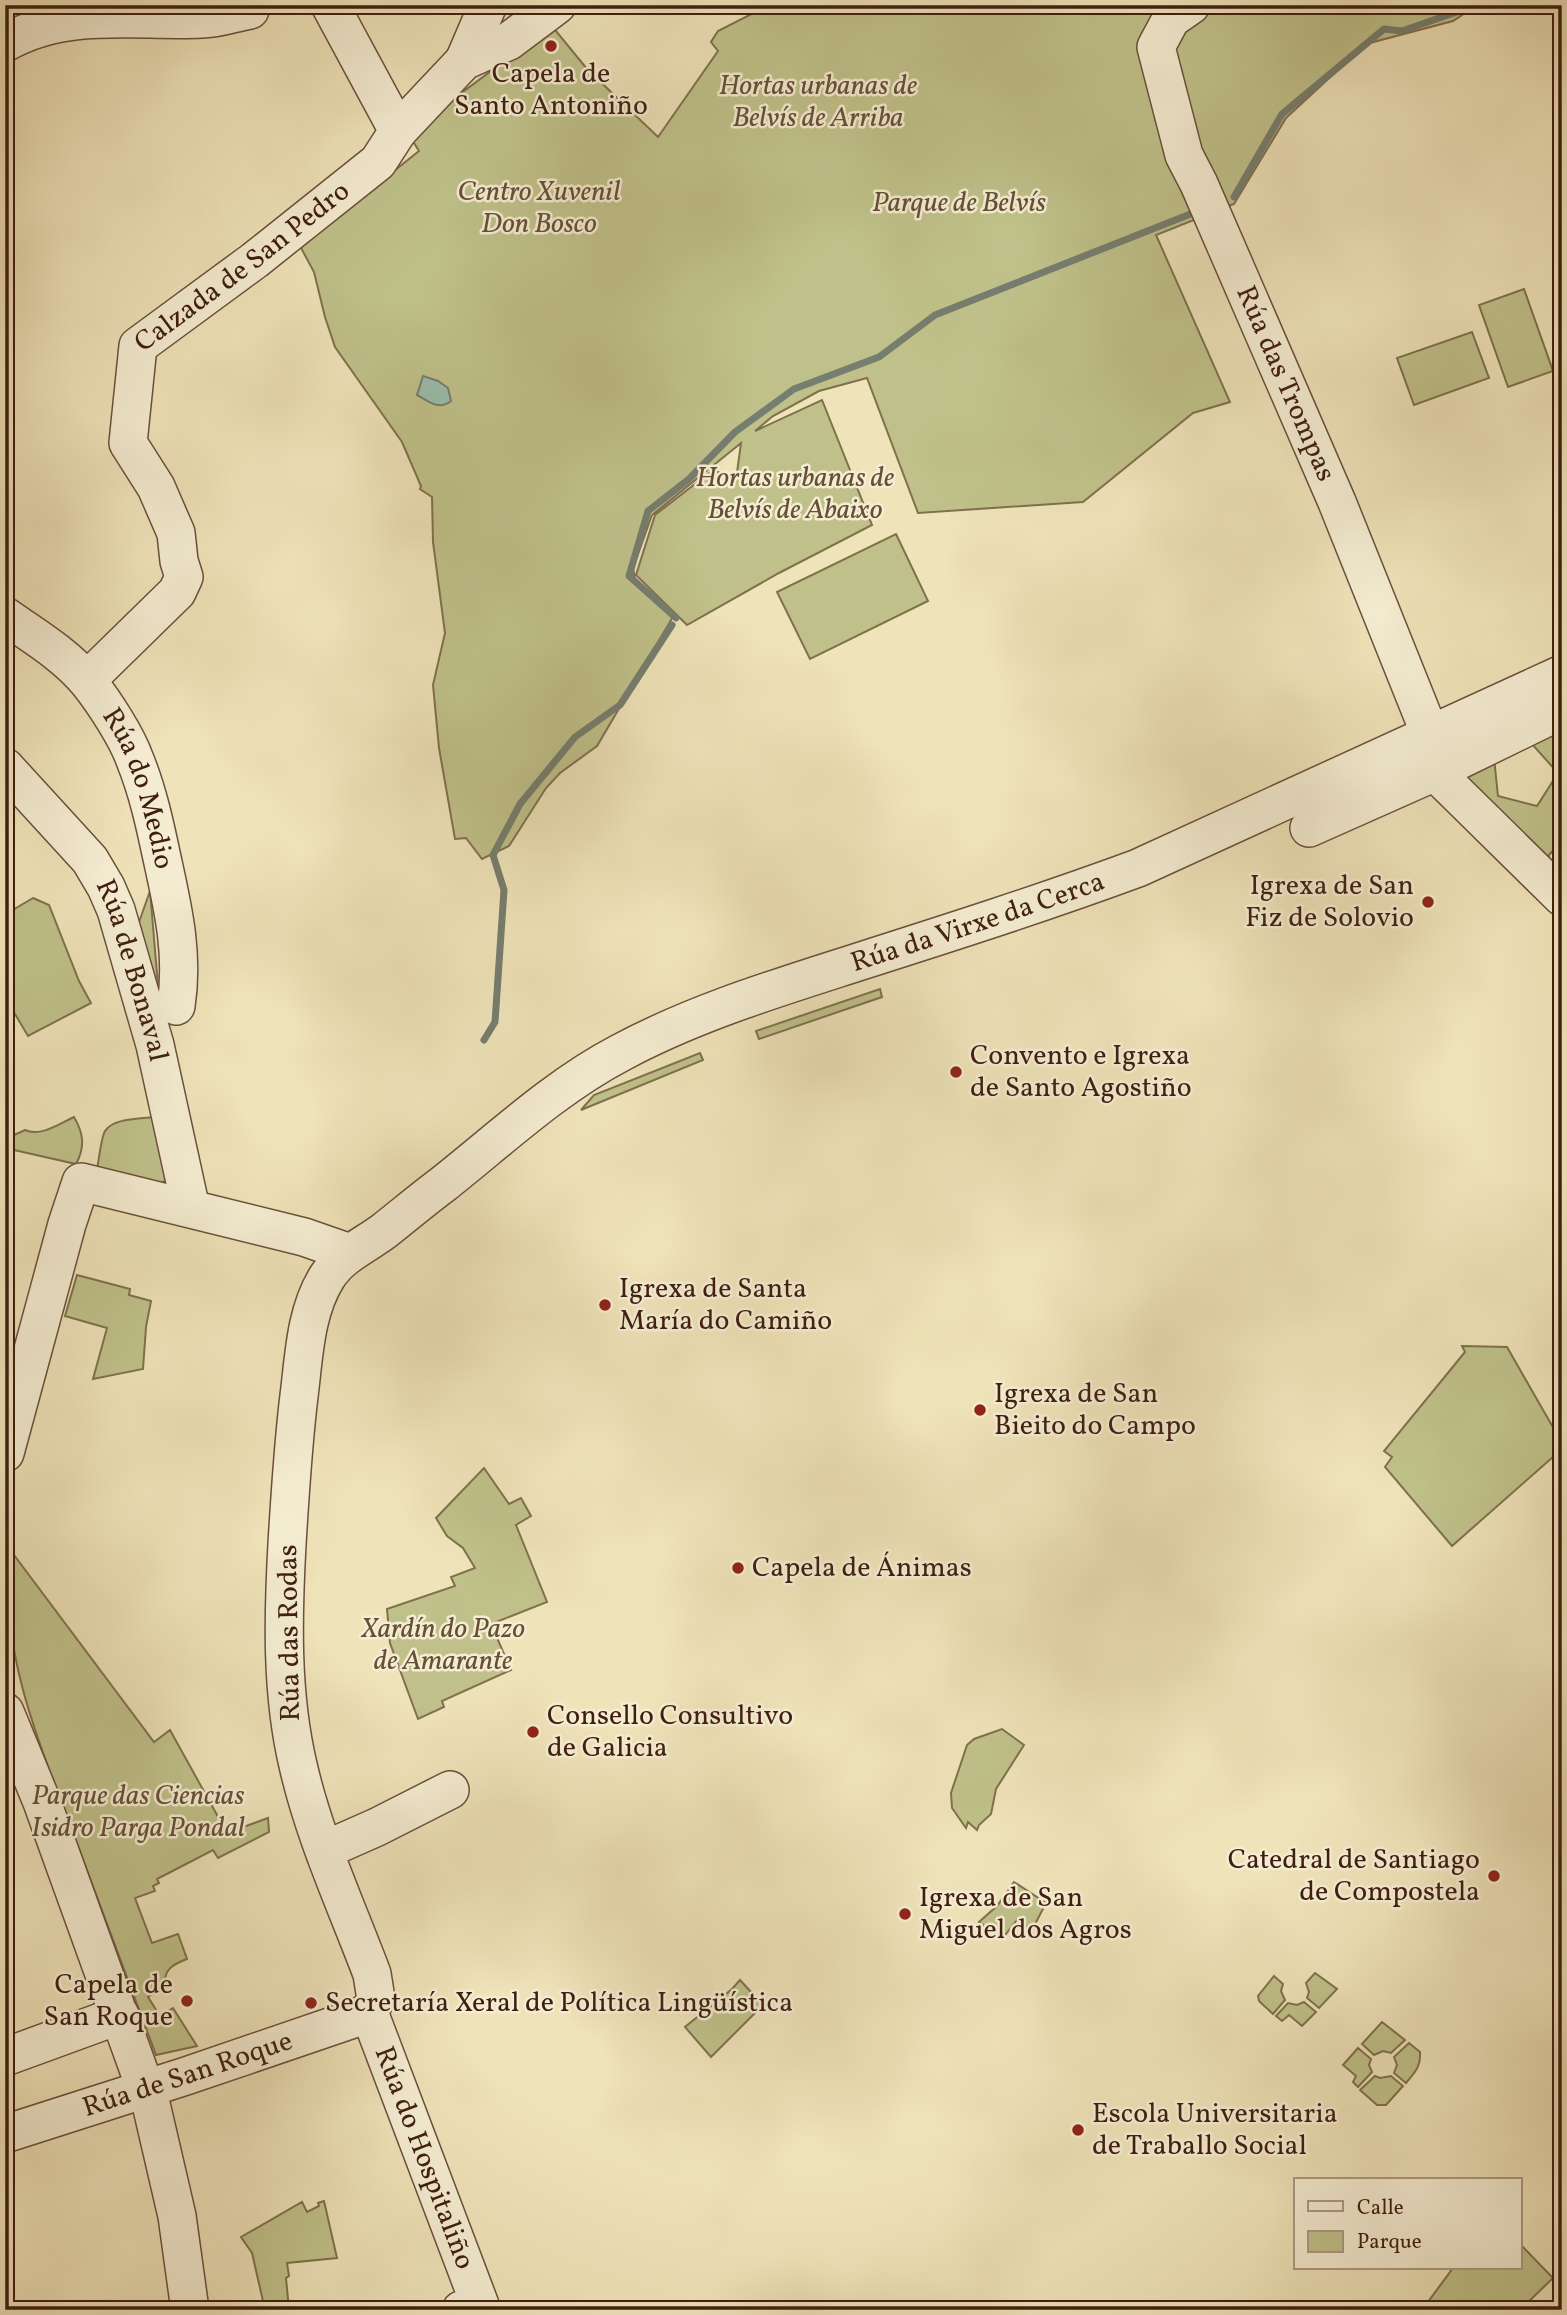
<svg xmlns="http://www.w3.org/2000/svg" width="1567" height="2315" viewBox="0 0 1567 2315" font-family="Vollkorn,serif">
  <rect width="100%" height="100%" fill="#efe3b9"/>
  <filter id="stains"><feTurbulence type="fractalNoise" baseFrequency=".00286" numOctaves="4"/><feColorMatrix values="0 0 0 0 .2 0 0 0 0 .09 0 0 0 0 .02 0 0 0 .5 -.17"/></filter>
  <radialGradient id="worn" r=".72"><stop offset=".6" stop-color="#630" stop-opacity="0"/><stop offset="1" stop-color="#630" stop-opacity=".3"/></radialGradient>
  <path fill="#c0c18a" stroke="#80704e" stroke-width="2" d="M 769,5 L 1477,5 L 1453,21 L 1366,44 L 1286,118 L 1234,204 L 1156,235 L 1230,402 L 1193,413 L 1083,502 L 918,513 L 867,378 L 819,391 L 773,416 L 755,431 L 822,400 L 872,525 L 779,573 L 687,625 L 636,575 L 655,515 L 713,470 L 736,480 L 741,443 L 652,515 L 633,568 L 635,579 L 674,615 L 597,746 L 560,773 L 546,788 L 509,846 L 482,859 L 466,838 L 455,839 L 439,748 L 433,685 L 445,633 L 433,542 L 432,497 L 420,489 L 421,486 L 402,442 L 335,347 L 325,317 L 314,272 L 300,246 L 419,151 L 409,135 L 418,125 L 552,26 L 587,69 L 658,137 L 718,51 L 711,42 L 718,31 Z
    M 1524,289 L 1553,371 L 1508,387 L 1479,305 Z
    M 1472,332 L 1489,378 L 1414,405 L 1397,358 Z
    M 896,534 L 928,601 L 810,659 L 777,592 Z
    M 1562,732 L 1562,841 L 1549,855 L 1548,863 L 1458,773 L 1494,758 L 1498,796 L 1537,806 L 1558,773 L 1531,743 Z
    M 150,891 L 160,1009 L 138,925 Z
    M 33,898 L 49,905 L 79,981 L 91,1003 L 28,1036 L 5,997 L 5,904 L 11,911 Z
    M 880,989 L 882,997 L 759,1039 L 756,1031 Z
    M 700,1053 L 703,1060 L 581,1110 L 594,1095 Z
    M 74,1117 C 84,1134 85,1147 76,1164 L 5,1148 L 5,1139 L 25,1130 C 41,1137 59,1124 74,1117 Z
    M 153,1117 L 168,1178 L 161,1184 L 97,1169 C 99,1160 101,1138 105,1131 C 113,1118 140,1119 153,1117 Z
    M 77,1275 L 130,1289 L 129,1295 L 151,1301 L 146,1327 L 143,1369 L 93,1379 L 107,1328 L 65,1316 Z
    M 1462,1346 L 1507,1347 L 1562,1443 L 1562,1449 L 1452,1546 L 1385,1467 L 1392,1457 L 1384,1451 L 1465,1352 Z
    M 484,1468 L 509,1504 L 521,1498 L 531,1516 L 516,1525 L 547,1602 L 491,1624 L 511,1670 L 442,1701 L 444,1707 L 418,1719 L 390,1643 L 387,1609 L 455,1586 L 451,1577 L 475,1568 L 463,1548 L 447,1536 L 436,1518 Z
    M 9,1553 L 14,1555 L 154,1742 L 170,1730 L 227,1833 L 268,1818 L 269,1832 L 218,1858 L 213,1850 L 157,1879 L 159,1883 L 153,1886 L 155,1891 L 135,1898 L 152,1943 L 178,1934 L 187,1959 C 173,1964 163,1970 165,1986 L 148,1997 L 160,2016 L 173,2008 L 197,2046 L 156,2055 C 128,1980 100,1905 72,1830 C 38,1740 0,1652 9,1553 Z
    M 1002,1729 L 1024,1745 L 996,1789 L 991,1814 L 979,1825 L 977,1830 L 968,1822 L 966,1828 L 952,1808 L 951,1793 L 967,1745 L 974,1739 Z
    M 1014,1882 L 1046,1903 L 1032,1930 L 1017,1920 L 1002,1939 L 979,1922 L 997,1906 Z
    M 1315,1973 L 1337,1989 L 1319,2008 L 1307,1998 L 1309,1992 L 1306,1983 Z
    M 1274,1976 L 1283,1984 L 1281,1991 L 1285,2000 L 1273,2014 L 1259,2001 L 1258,1996 Z
    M 740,1980 L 763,2005 L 711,2057 L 685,2027 L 732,1989 Z
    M 1304,2002 L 1316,2012 L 1302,2026 L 1289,2015 L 1282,2021 L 1276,2016 L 1288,2003 L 1297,2005 Z
    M 1382,2022 L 1405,2040 L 1391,2053 L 1383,2051 L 1374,2055 L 1362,2044 Z
    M 1409,2043 L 1420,2052 C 1421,2067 1415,2072 1406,2083 L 1394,2073 L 1397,2065 L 1394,2057 Z
    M 1358,2048 L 1371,2059 L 1369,2065 L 1372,2072 L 1358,2087 L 1353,2082 L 1356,2076 L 1343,2065 Z
    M 1375,2076 L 1380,2078 L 1391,2076 L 1403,2086 L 1386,2105 L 1377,2105 L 1360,2090 Z
    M 324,2201 L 337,2258 L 287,2263 L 289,2276 L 286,2278 L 289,2310 L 265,2310 L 252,2253 L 241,2237 L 302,2202 L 307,2212 L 319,2206 L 318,2203 Z
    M 1520,2244 L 1553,2278 L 1520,2310 L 1422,2310 L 1453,2268 L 1520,2268 Z"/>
  <path fill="#9abead" stroke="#767e6f" stroke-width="2" d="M 423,376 L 438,381 L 448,388 L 451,401 C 439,411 428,401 417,395 Z"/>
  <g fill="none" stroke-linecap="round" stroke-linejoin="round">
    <path stroke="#767e6f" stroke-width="7" d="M 1234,197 L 1282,114 L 1384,29 L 1402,31 L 1465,9 L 1471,5
      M 676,618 L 629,576 L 648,511 L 689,479 L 735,432 L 794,389 L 879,357 L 935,315 L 1193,213
      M 484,1040 L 495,1022 L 504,890 L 493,855 L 520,804 L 575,737 L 620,705 L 672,625"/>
    <g stroke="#6b4f3c" stroke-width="40">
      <g id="minor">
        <path d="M 330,5 L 398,131"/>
        <path id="s1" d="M 1191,5 L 1171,19 L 1156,47 L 1184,155 L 1199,184 L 1337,502 L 1430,734"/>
        <path d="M 5,43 C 66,8 135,22 202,19 C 218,19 234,13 250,10"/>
        <path d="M 464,61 L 488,5"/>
        <path id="s2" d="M 5,616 C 34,636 66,655 89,683 C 104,702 127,737 135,760 C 148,792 155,825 162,858 C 173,908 184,954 176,1006"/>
        <path id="s3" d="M 87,680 L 177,592 L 184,577 L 179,561 L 176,533 L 156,487 L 128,443 L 138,346 L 255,260 L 378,162 L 398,131 L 464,61 L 509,41 L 557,5"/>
        <path id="s4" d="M 5,767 L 90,860 L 106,887 L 116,910 L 155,1045 L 189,1200 L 188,1207"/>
        <path d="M 1435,772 L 1562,897"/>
        <path d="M 1309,828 L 1435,772 L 1562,710"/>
        <path d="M 5,1453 L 67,1224 L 81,1182 L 304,1237 L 350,1253"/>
        <path d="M 5,1712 L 42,1802 L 151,2104 L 177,2216 L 190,2310"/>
        <path d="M 325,1850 L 377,1827 L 450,1790"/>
        <path id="s5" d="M 369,2012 L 376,1999 L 372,1974 C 346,1905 314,1836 298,1765 C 281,1693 283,1617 287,1544 C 290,1494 293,1445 299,1396 C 304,1357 305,1312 327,1277 C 341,1255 364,1246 384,1231 C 403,1216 422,1200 442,1185 C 499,1140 555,1087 620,1053 C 694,1013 777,988 858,962 C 952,932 1046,902 1138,868 L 1562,674"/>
        <path id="s6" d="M 369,2012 L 480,2305 L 461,2310"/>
        <path d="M 5,2057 L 120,2015"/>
        <path id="s7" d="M 5,2134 L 186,2076 L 353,2019 L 369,2012"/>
      </g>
    </g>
    <use href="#minor" stroke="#f5edd2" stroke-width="37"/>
  </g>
  <g fill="#8f2418" stroke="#f5edd2" stroke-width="2.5">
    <circle cx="551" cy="46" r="7"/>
    <circle cx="1428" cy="902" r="7"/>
    <circle cx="956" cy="1072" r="7"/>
    <circle cx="605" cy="1305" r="7"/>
    <circle cx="980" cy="1410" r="7"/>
    <circle cx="738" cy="1568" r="7"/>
    <circle cx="533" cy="1732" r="7"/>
    <circle cx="1494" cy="1876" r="7"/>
    <circle cx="905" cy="1914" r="7"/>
    <circle cx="187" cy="2001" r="7"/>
    <circle cx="311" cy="2003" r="7"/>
    <circle cx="1078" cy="2130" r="7"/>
  </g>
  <g text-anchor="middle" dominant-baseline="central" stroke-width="5" stroke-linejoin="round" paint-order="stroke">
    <g font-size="28" fill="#3f1e12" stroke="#f5edd2" text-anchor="start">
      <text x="551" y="74" text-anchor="middle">Capela de<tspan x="551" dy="32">Santo Antoniño</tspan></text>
      <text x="1414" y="886" text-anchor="end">Igrexa de San<tspan x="1414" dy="32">Fiz de Solovio</tspan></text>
      <text x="970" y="1056">Convento e Igrexa<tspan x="970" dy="32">de Santo Agostiño</tspan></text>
      <text x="619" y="1289">Igrexa de Santa<tspan x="619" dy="32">María do Camiño</tspan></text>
      <text x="994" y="1394">Igrexa de San<tspan x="994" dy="32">Bieito do Campo</tspan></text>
      <text x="752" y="1568">Capela de Ánimas</text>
      <text x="547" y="1716">Consello Consultivo<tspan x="547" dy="32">de Galicia</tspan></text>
      <text x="1480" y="1860" text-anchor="end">Catedral de Santiago<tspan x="1480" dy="32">de Compostela</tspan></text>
      <text x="919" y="1898">Igrexa de San<tspan x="919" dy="32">Miguel dos Agros</tspan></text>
      <text x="173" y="1985" text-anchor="end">Capela de<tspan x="173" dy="32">San Roque</tspan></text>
      <text x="325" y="2003">Secretaría Xeral de Política Lingüística</text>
      <text x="1092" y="2114">Escola Universitaria<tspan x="1092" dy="32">de Traballo Social</tspan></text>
    </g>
    <g font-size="28" font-style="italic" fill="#664f36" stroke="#f5edd2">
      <text x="818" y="86">Hortas urbanas de<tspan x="818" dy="32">Belvís de Arriba</tspan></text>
      <text x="539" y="192">Centro Xuvenil<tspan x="539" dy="32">Don Bosco</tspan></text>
      <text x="959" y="203">Parque de Belvís</text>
      <text x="795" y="478">Hortas urbanas de<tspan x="795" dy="32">Belvís de Abaixo</tspan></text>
      <text x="443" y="1629">Xardín do Pazo<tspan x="443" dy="32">de Amarante</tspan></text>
      <text x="138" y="1796">Parque das Ciencias<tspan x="138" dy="32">Isidro Parga Pondal</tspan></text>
    </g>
    <g font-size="28" fill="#3f1e12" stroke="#f5edd2">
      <text stroke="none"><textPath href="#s3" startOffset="518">Calzada de San Pedro</textPath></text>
      <text stroke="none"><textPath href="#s1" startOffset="418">Rúa das Trompas</textPath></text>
      <text stroke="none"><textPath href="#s2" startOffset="226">Rúa do Medio</textPath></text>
      <text stroke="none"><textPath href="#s5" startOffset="1507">Rúa da Virxe da Cerca</textPath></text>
      <text stroke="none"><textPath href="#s4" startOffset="245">Rúa de Bonaval</textPath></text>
      <text transform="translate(290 1633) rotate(-91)">Rúa das Rodas</text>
      <text stroke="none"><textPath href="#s7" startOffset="192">Rúa de San Roque</textPath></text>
      <text stroke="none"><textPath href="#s6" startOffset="156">Rúa do Hospitaliño</textPath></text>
    </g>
  </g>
  <rect width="1567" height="2315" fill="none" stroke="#efe3b9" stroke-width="28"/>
  <rect x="7" y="7" width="1553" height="2301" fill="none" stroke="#3f1e12" stroke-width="3.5"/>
  <rect x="14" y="14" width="1539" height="2287" fill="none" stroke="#3f1e12" stroke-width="2"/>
  <rect x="1294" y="2178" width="228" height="91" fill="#f5edd2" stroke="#ac9a85" stroke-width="2"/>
  <rect x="1308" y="2201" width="35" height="10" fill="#f5edd2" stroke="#ac9a85" stroke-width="2"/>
  <text x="1357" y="2214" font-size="21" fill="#3f1e12">Calle</text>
  <rect x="1308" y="2231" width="35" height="21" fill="#c0c18a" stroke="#ac9a85" stroke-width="2"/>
  <text x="1357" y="2248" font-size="21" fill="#3f1e12">Parque</text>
  <rect width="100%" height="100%" filter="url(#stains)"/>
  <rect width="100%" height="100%" fill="url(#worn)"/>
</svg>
